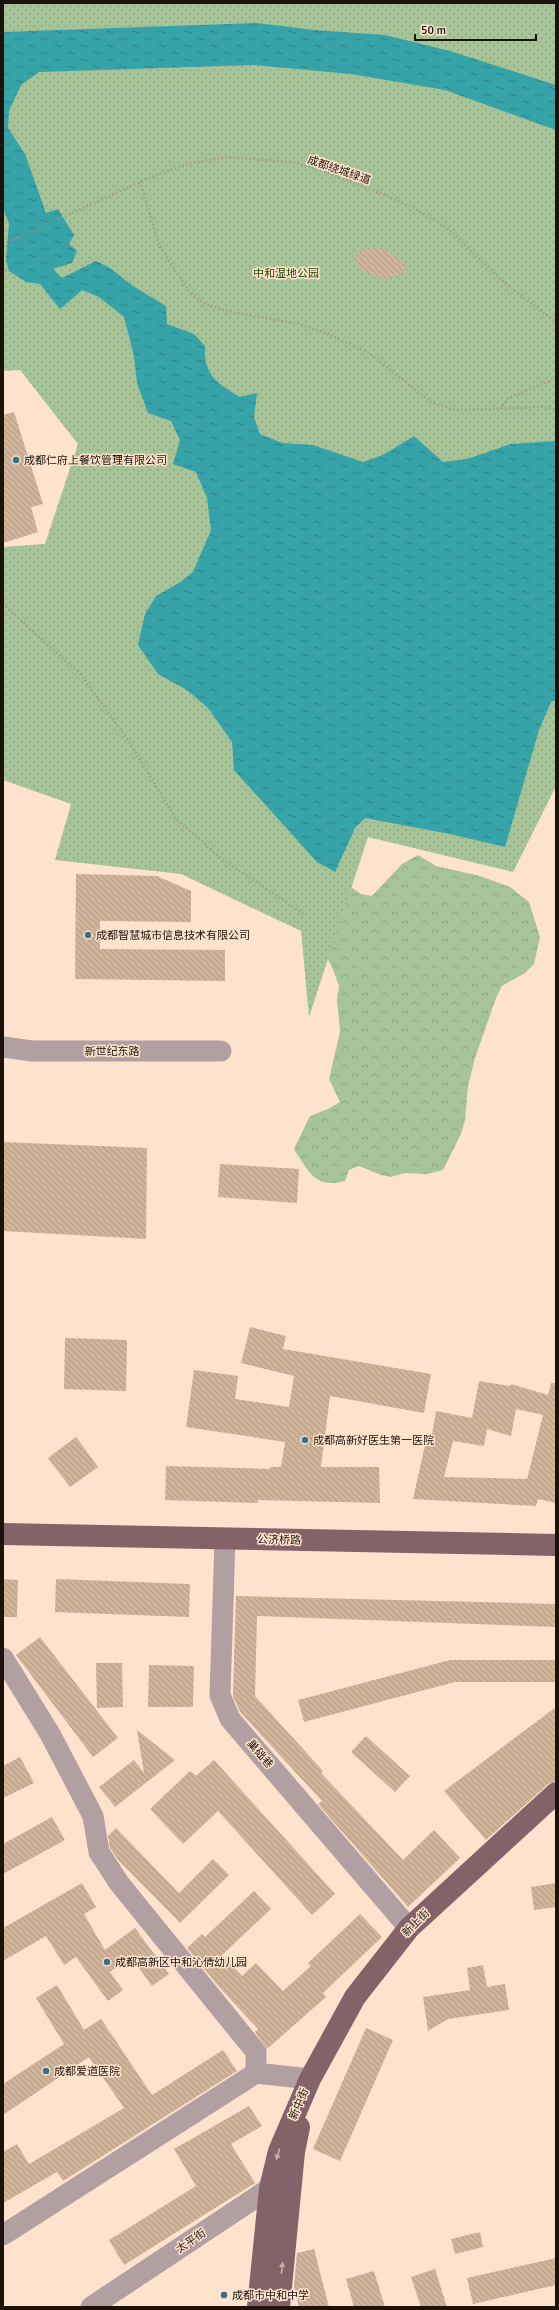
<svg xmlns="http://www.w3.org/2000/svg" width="559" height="2310" viewBox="0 0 559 2310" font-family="Signika,'Noto Sans SC',sans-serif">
  <defs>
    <pattern id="forest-crowns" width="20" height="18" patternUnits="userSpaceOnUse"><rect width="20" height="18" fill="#a6c497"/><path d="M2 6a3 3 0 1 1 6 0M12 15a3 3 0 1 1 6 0" fill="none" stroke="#8ea781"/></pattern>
    <pattern id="park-dots" width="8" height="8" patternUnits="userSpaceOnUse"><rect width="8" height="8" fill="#a6c497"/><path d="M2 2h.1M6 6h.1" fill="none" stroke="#8ea781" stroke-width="1.8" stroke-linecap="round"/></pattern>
    <pattern id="water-ripples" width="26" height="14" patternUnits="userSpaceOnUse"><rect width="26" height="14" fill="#35a3a8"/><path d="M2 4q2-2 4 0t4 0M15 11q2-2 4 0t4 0" fill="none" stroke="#2c8387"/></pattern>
    <pattern id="building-back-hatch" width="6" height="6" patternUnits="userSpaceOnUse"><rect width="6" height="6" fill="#d0b398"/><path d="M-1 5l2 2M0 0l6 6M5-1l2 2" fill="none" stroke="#b29982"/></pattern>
  </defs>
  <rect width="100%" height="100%" fill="#fde3ce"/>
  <path fill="url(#forest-crowns)" d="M 418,855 L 436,866 L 480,876 L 510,887 L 529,902 L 540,937 L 534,964 L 525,973 L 502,986 L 496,998 L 475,1058 L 468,1086 L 465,1120 L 461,1134 L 443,1170 L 427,1174 L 404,1173 L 391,1177 L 381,1175 L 359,1166 L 349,1170 L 345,1181 C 315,1189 309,1172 294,1149 L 310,1116 L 328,1109 L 340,1102 L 329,1079 L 340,1032 L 337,999 L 339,986 L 332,967 L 317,939 L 344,882 L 361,894 L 372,896 L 402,864 Z"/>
  <path fill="url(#park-dots)" d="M 3,3 L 556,3 L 556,786 L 513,872 L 368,837 L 309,1017 L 301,931 L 181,874 L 55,860 L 71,804 L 3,780 L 3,547 L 45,544 L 78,444 L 20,370 L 3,371 Z"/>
  <path fill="url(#water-ripples)" d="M 257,23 L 314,30 L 385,35 L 450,51 L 556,85 L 556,130 L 445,90 L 351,74 L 253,65 L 39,72 L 21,85 L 9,111 L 8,128 L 25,154 L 46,213 L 58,209 L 74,235 L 69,244 L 77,251 L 72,263 L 53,269 L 62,278 L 96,261 L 110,268 L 133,286 L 166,306 L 167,324 L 194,334 L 205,346 C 203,375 218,384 240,397 L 257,393 L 254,417 L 260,434 L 282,443 L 313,445 L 363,462 L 383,455 L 414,436 L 443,462 L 467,459 L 511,444 L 556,441 L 556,700 L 551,702 L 539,730 L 505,847 L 450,834 L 365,818 L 355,828 L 335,872 L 317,862 L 234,770 L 232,742 L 208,708 L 187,690 L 158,674 L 138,645 L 145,614 L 156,596 L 179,583 L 193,572 L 211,530 L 207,498 L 196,472 L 173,464 L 180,440 L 171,421 L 148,413 L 137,383 L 134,356 L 124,317 L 99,297 L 82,290 L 60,309 L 40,284 L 26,282 L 9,271 L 6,260 L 9,224 L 3,208 L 3,32 Z"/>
  <path fill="url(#building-back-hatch)" fill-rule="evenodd" d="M 374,248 L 385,250 L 403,261 L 406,268 L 402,273 L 385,279 L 363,271 L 357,263 L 355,255 L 363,250 Z
    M 14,412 L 43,504 L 31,507 L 38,532 L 3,543 L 3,415 Z
    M 76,874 L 157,876 L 191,891 L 191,922 L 100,921 L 100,949 L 225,950 L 225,981 L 75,979 Z
    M 3,1142 L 147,1148 L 146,1239 L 3,1231 Z
    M 220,1164 L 299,1169 L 297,1203 L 218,1197 Z
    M 250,1327 L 286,1336 L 283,1349 L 431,1374 L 424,1413 L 330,1396 L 321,1467 L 379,1467 L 380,1503 L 258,1500 L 258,1503 L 165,1500 L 166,1466 L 270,1469 L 270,1467 L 281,1467 L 285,1442 L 186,1427 L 194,1370 L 238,1376 L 235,1399 L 289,1407 L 294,1376 L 241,1363 Z
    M 65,1338 L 127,1340 L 126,1391 L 64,1389 Z
    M 479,1381 L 510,1386 L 511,1384 L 548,1395 L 551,1383 L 556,1383 L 556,1503 L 538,1499 L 536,1506 L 413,1499 L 425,1445 L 430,1446 L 436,1411 L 472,1418 ZM 516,1409 L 543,1415 L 527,1479 L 444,1477 L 453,1441 L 484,1446 L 487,1429 L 511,1436 Z
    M 76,1437 L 98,1467 L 70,1487 L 48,1458 Z
    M 3,1579 L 18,1580 L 17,1617 L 3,1617 Z
    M 56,1579 L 190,1584 L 189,1617 L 55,1612 Z
    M 236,1596 L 556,1604 L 556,1627 L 257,1616 L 255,1696 L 323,1771 L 321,1773 L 403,1860 L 434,1830 L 460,1858 L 408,1907 L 318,1804 L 322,1801 L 240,1712 L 233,1696 Z
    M 40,1637 L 118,1738 L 93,1757 L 16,1655 Z
    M 450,1660 L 556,1660 L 556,1682 L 455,1682 L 304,1722 L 298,1700 Z
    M 96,1663 L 122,1663 L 123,1707 L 97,1708 Z
    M 149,1665 L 194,1666 L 193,1707 L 148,1707 Z
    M 556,1707 L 556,1781 L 548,1784 L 486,1840 L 444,1791 Z
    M 137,1730 L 175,1760 L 115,1807 L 99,1787 L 134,1760 L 144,1773 Z
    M 366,1736 L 410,1776 L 395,1792 L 351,1752 Z
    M 20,1757 L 34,1783 L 3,1798 L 3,1766 Z
    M 214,1760 L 335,1894 L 312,1915 L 218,1811 L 183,1844 L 150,1809 L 190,1771 L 196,1776 Z
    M 52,1817 L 65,1840 L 3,1874 L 3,1844 Z
    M 116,1828 L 179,1893 L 213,1859 L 229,1875 L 180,1923 L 119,1861 L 110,1848 L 108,1836 Z
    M 82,1883 L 96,1907 L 84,1914 L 105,1950 L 135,1928 L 169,1974 L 152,1986 L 131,1957 L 110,1972 L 123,1990 L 108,2001 L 76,1957 L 64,1965 L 46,1936 L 3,1961 L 3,1928 Z
    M 556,1883 L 556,1907 L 534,1910 L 531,1887 Z
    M 254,1891 L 271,1909 L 222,1955 L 242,1976 L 256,1963 L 283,1991 L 311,1966 L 308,1963 L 360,1914 L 382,1937 L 323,1993 L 326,1997 L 267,2049 L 255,2032 L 258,2029 L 219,1987 L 187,1948 L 202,1934 L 205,1937 Z
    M 483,1965 L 487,1987 L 505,1984 L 509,2010 L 448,2019 L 428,2031 L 423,1997 L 470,1990 L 467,1968 Z
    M 57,1985 L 84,2030 L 101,2019 L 152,2095 L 223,2050 L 237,2071 L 63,2181 L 57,2172 L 3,2203 L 3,2152 L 17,2144 L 29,2164 L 124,2108 L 89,2057 L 3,2115 L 3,2084 L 64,2044 L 36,1998 Z
    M 366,2028 L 393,2040 L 340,2161 L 313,2149 Z
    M 249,2106 L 262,2126 L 231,2144 L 255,2183 L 124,2265 L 109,2240 L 196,2186 L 174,2149 Z
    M 480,2232 L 483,2247 L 455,2254 L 451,2239 Z
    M 314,2249 L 329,2307 L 299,2307 L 294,2286 L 297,2253 Z
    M 556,2258 L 556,2285 L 473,2304 L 467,2278 Z
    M 435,2269 L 447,2307 L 421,2307 L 411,2277 Z
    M 374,2271 L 385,2307 L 354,2307 L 346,2279 Z"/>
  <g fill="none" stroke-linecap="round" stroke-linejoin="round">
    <path stroke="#a28e7e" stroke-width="2.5" stroke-dasharray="1 3" stroke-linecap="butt" d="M 140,182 L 160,247 L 188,290 L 203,303 L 226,311 L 299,324 L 328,334 L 369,353 L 431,402 L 456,410 L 542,407 L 556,410
      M 3,244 L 158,174 L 192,163 L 227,157 L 290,162 L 320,170 L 375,191 L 410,206 L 446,227 L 506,284 L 556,322
      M 501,409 L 507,399 L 556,378
      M 3,604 L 81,675 L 132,746 L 175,818 L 222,859 L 305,915"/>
    <path stroke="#b29fa2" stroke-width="21" d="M 3,1047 L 32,1051 L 221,1051
      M 225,1539 L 220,1695 L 230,1719 L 409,1928
      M 3,1658 L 50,1734 L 93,1816 L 99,1852 L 119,1883 L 256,2052 L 256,2073
      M 3,2235 L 256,2073 L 310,2079
      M 91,2307 L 282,2180"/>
    <path stroke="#836367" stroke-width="22" d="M 3,1534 L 556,1545
      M 258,2307 L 270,2188 L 279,2151 L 310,2079 L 355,1997 L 409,1928 L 556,1793
      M 279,2307 L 294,2152 L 299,2127"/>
  </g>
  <defs><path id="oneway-solid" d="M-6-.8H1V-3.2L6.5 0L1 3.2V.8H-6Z"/></defs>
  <g fill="#ccb0a5">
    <use href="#oneway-solid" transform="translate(278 2154) rotate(107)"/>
    <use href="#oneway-solid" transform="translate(282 2268) rotate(-84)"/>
  </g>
  <g fill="#367189" stroke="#fde3ce" stroke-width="1.5">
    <circle cx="16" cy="460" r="4"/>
    <circle cx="88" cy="935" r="4"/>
    <circle cx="305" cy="1440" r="4"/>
    <circle cx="107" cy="1962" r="4"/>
    <circle cx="46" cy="2071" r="4"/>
    <circle cx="224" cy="2295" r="4"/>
  </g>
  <g text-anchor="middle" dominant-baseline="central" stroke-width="3" stroke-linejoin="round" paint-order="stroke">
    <g font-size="11" fill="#1c1209" stroke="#fde3ce">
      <text transform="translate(339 170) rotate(19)">成都绕城绿道</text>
      <text x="112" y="1051">新世纪东路</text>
      <text transform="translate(279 1540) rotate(1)">公济桥路</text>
      <text transform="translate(260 1754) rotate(49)">巢础巷</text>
      <text transform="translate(416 1923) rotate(-45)">新上街</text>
      <text transform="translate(299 2104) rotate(-67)">新中街</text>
      <text transform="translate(191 2241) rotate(-34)">太平街</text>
    </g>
    <g font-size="11" fill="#214602" stroke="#fde3ce">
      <text x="286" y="273">中和湿地公园</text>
    </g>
    <g font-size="11" fill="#1c1209" stroke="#fde3ce" text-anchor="start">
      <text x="24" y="460">成都仁府上餐饮管理有限公司</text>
      <text x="96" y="935">成都智慧城市信息技术有限公司</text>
      <text x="313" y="1440">成都高新好医生第一医院</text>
      <text x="115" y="1962">成都高新区中和沁倩幼儿园</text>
      <text x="54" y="2071">成都爱道医院</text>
      <text x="232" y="2295">成都市中和中学</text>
    </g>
  </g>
  <rect width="559" height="2310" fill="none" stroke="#1c1209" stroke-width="8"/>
  <path d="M415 34v6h121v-6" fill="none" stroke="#1c1209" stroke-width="2"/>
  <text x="421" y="34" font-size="12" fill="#1c1209" stroke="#fde3ce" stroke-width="3" paint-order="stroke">50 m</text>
</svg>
